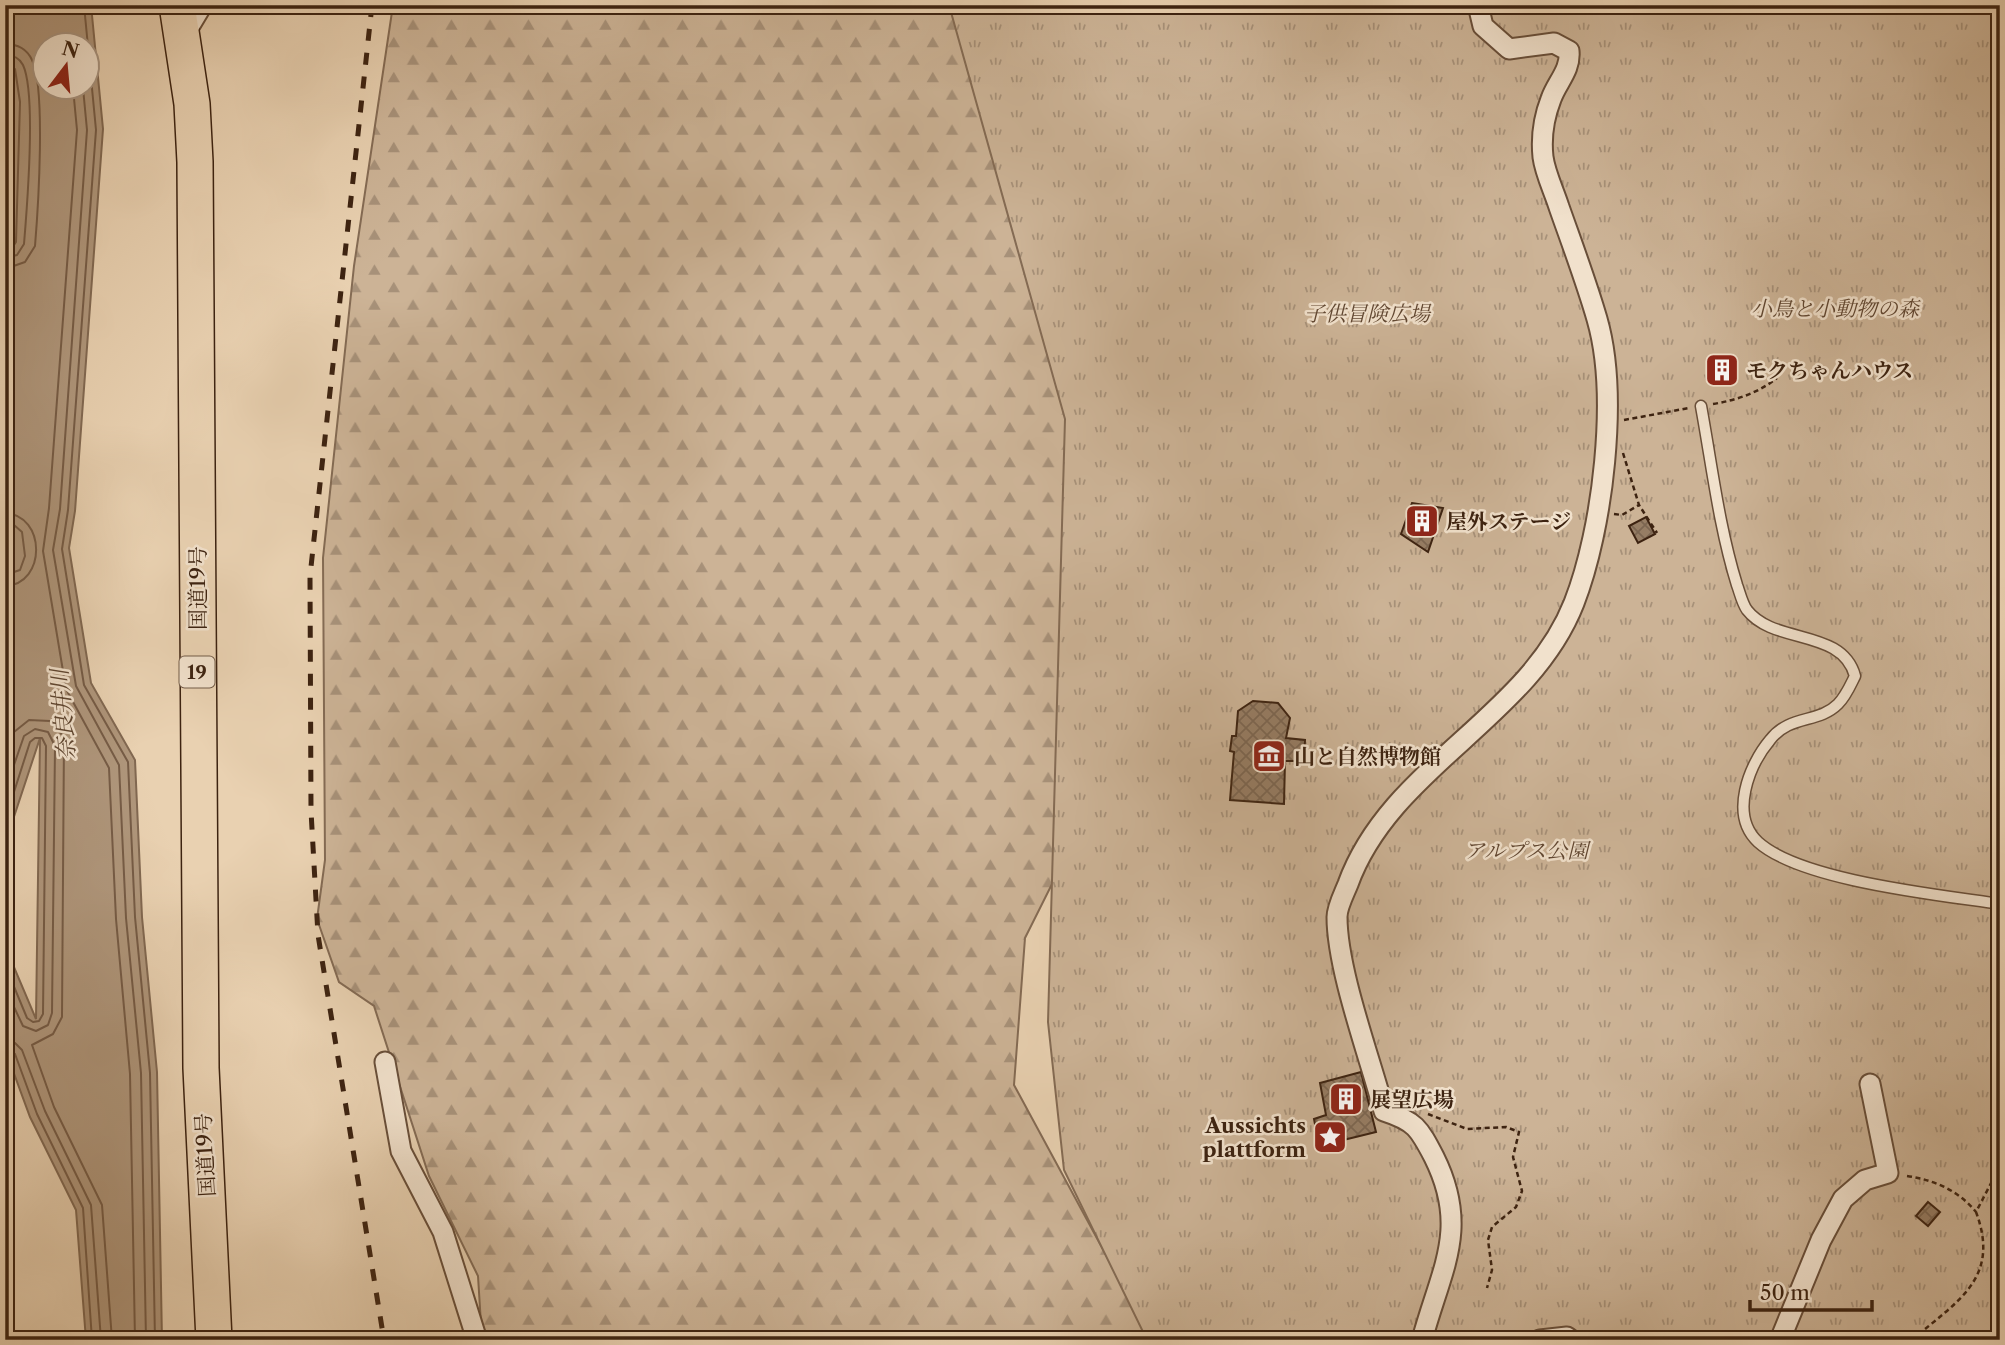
<svg xmlns="http://www.w3.org/2000/svg" width="2005" height="1345" viewBox="0 0 2005 1345" font-family="'Libre Caslon Text','Noto Serif JP',serif">
  <defs>
    <pattern id="forest-firs" width="22" height="20" patternUnits="userSpaceOnUse" patternTransform="scale(1.75)"><rect width="22" height="20" fill="#ccb396"/><path d="M5 1l3.5 6h-7zM16 11l3.5 6h-7z" fill="#a79179"/></pattern>
    <pattern id="park-tufts" width="24" height="20" patternUnits="userSpaceOnUse" patternTransform="scale(1.75)"><rect width="24" height="20" fill="#ccb396"/><path d="M3 7l-1-3M5 7V3M7 7l1-3M15 17l-1-3M17 17v-4M19 17l1-3" fill="none" stroke="#a79179"/></pattern>
    <pattern id="building-cross-hatch" width="8" height="8" patternUnits="userSpaceOnUse" patternTransform="scale(1.75)"><rect width="8" height="8" fill="#967d64"/><path d="M0 0l8 8M0 8l8-8" fill="none" stroke="#7c6651"/></pattern>
  </defs>
  <rect width="100%" height="100%" fill="#e9d1b1"/>
  <filter id="stains"><feTurbulence type="fractalNoise" baseFrequency=".00286" numOctaves="4"/><feColorMatrix values="0 0 0 0 .2 0 0 0 0 .09 0 0 0 0 .02 0 0 0 .5 -.17"/></filter>
  <radialGradient id="worn" r=".72"><stop offset=".6" stop-color="#630" stop-opacity="0"/><stop offset="1" stop-color="#630" stop-opacity=".3"/></radialGradient>
  <path fill="url(#forest-firs)" stroke="#846b54" stroke-width="2" d="M 393,5 L 1432,5 L 1079,830 L 1025,938 L 1014,1085 L 1152,1340 L 482,1340 L 478,1276 L 429,1176 L 374,1006 L 339,982 L 317,919 L 325,860 L 323,558 L 354,266 Z"/>
  <path fill="url(#park-tufts)" stroke="#846b54" stroke-width="2" d="M 949,5 L 2000,5 L 2000,1340 L 1147,1340 L 1064,1170 L 1048,1022 L 1065,419 Z"/>
  <path fill="#af967b" stroke="#816851" stroke-width="2" fill-rule="evenodd" d="M 5,5 L 91,5 L 103,129 L 75,511 L 69,548 L 91,683 L 135,760 L 142,917 L 157,1072 L 162,1340 L 86,1340 L 76,1210 L 30,1117 L 5,1049 L 5,946 L 36,1019 L 40,738 L 5,844 L 5,574 L 9,556 L 5,347 L 13,102 L 5,49 ZM 46,46 L 88,46 L 88,88 L 46,88 Z"/>
  <g fill="none" stroke-linecap="round" stroke-linejoin="round">
    <path stroke="#765c46" stroke-width="2" d="M 84,5 L 96,130 L 68,510 L 62,549 L 84,685 L 128,762 L 135,917 L 150,1073 L 155,1340
      M 5,44 C 17,44 27,49 32,60 C 46,88 38,210 35,246 L 25,262 L 5,269
      M 5,55 C 13,55 19,57 23,65 C 36,93 27,208 24,244 L 17,255 L 5,258
      M 5,63 L 15,69 L 20,102 L 16,242 L 12,248 L 5,250
      M 73,88 L 77,130 L 49,508 L 43,551 L 66,689 L 109,768 L 116,919 L 130,1074 L 135,1340
      M 83,88 L 87,130 L 60,509 L 53,550 L 76,686 L 119,765 L 126,918 L 141,1073 L 146,1340
      M 5,513 C 46,515 47,584 5,586
      M 5,524 L 14,525 L 22,532 L 25,556 L 20,570 L 5,575
      M 5,756 L 14,732 L 29,720 L 50,721 L 64,737 L 62,1017 L 53,1034 L 32,1045 L 54,1107 L 102,1205 L 112,1340
      M 5,791 L 24,736 L 35,729 L 48,732 L 55,746 L 52,1013 L 48,1025 L 36,1031 L 23,1026 L 5,988
      M 5,820 L 30,742 L 35,738 L 42,738 L 46,746 L 43,1014 L 39,1021 L 33,1022 L 27,1018 L 5,965
      M 5,1041 L 15,1043 L 22,1050 L 45,1111 L 91,1205 L 101,1340
      M 5,1050 L 15,1054 L 37,1114 L 83,1208 L 92,1340"/>
  </g>
  <path fill="url(#building-cross-hatch)" stroke="#3d2311" stroke-width="2" d="M 1730,362 L 1733,375 L 1713,379 L 1710,366 Z
    M 1412,503 L 1443,508 L 1428,552 L 1401,534 Z
    M 1646,517 L 1655,534 L 1638,543 L 1629,526 Z
    M 1253,701 L 1278,703 L 1290,718 L 1286,738 L 1305,740 L 1304,761 L 1285,761 L 1284,804 L 1230,800 L 1234,752 L 1230,751 L 1232,736 L 1236,736 L 1238,711 Z
    M 1361,1072 L 1376,1132 L 1319,1146 L 1314,1119 L 1326,1115 L 1320,1083 Z
    M 1928,1202 L 1940,1212 L 1928,1226 L 1916,1216 Z"/>
  <g fill="none" stroke-linecap="round" stroke-linejoin="round">
    <g stroke="#684e39" stroke-width="13">
      <path id="lane" d="M 1701,406 C 1712,466 1719,527 1737,585 C 1740,593 1742,603 1747,610 C 1774,645 1842,628 1855,676 C 1850,686 1846,696 1838,704 C 1818,724 1790,714 1770,740 C 1749,765 1729,815 1758,842 C 1801,881 1941,895 2000,904"/>
    </g>
    <g stroke="#684e39" stroke-width="23">
      <path id="street" d="M 184,35 L 202,5
        M 385,1062 L 401,1151 L 443,1232 L 477,1340
        M 1422,1340 C 1441,1269 1470,1229 1434,1157 C 1419,1128 1415,1121 1384,1111 C 1370,1058 1337,970 1337,917 C 1337,907 1344,894 1348,884 C 1390,767 1529,718 1574,603 C 1603,529 1619,395 1597,319 C 1586,281 1572,244 1559,207 C 1554,191 1545,173 1543,157 C 1541,138 1544,117 1551,99 C 1557,82 1571,70 1569,51 L 1554,43 L 1509,49 L 1483,26 L 1478,5
        M 1540,1340 L 1567,1337 L 1571,1340
        M 1780,1340 L 1821,1240 L 1843,1199 L 1865,1180 L 1888,1173 L 1870,1084"/>
    </g>
    <g stroke="#3d2311" stroke-width="38">
      <path id="highway" d="M 177,5 L 192,104 L 195,162 L 201,1068 L 214,1340"/>
    </g>
    <path stroke="#3d2311" stroke-width="2.5" stroke-dasharray="5 3.5" stroke-linecap="butt" d="M 1713,404 C 1737,400 1758,393 1777,378
      M 1624,420 L 1689,408
      M 1623,453 L 1639,505 L 1657,533
      M 1614,514 L 1622,515 L 1639,505
      M 1428,1114 L 1467,1129 L 1506,1127 L 1519,1132 L 1513,1157 L 1522,1191 L 1516,1207 L 1492,1227 L 1488,1240 L 1492,1270 L 1487,1288
      M 1907,1176 C 1934,1180 1958,1190 1976,1212
      M 1912,1340 C 1957,1301 2001,1279 1976,1212 L 2000,1166"/>
    <use href="#lane" stroke="#f1e1cc" stroke-width="10"/>
    <use href="#street" stroke="#f1e1cc" stroke-width="19"/>
    <use href="#highway" stroke="#e9d1b1" stroke-width="35"/>
    <path stroke="#3d2311" stroke-width="5" stroke-dasharray="12 12" stroke-linecap="butt" d="M 372,5 L 310,576 L 311,811 L 318,935 L 384,1340"/>
  </g>
  <defs>
    <g id="building-square" transform="scale(1.75)"><rect x="-9" y="-9" width="18" height="18" rx="4" fill="#8f2418" stroke="#f1e1cc"/><path d="M-4-6H4V6H1V3H-1V6H-4ZM-2.5-4.3h1.7v1.8h-1.7ZM.8-4.3h1.7v1.8H.8ZM-2.5-1h1.7V.8h-1.7ZM.8-1h1.7V.8H.8Z" fill="#fff"/></g>
    <g id="museum-square" transform="scale(1.75)"><rect x="-9" y="-9" width="18" height="18" rx="4" fill="#8f2418" stroke="#f1e1cc"/><path d="M0-6L6-3V-2H-6V-3ZM-5-1h2V3h-2ZM-1-1h2V3h-2ZM3-1h2V3H3ZM-6 4H6V6H-6Z" fill="#fff"/></g>
    <g id="sight-square" transform="scale(1.75)"><rect x="-9" y="-9" width="18" height="18" rx="4" fill="#8f2418" stroke="#f1e1cc"/><path d="M0-6L1.8-2.2L6-1.7L2.9 1.2L3.7 5.4L0 3.3L-3.7 5.4L-2.9 1.2L-6-1.7L-1.8-2.2Z" fill="#fff"/></g>
  </defs>
  <g fill-rule="evenodd">
    <use href="#building-square" x="1722" y="370"/>
    <use href="#building-square" x="1422" y="521"/>
    <use href="#museum-square" x="1269" y="756"/>
    <use href="#building-square" x="1346" y="1099"/>
    <use href="#sight-square" x="1330" y="1137"/>
  </g>
  <g text-anchor="middle" dominant-baseline="central" stroke-width="5" stroke-linejoin="round" paint-order="stroke">
    <rect fill="#f1e1cc" stroke="#735c49" stroke-width="2" x="179.5" y="656.5" width="35" height="31" rx="5"/>
    <g font-size="19" font-weight="bold" fill="#3d2311">
      <text x="197" y="672">19</text>
    </g>
    <g font-size="21" font-style="italic" fill="#614732" stroke="#f1e1cc">
      <text x="1835" y="308">小鳥と小動物の森</text>
      <text x="1367" y="313">子供冒険広場</text>
      <text x="1526" y="850">アルプス公園</text>
    </g>
    <g font-size="21" font-weight="bold" fill="#3d2311" stroke="#f1e1cc" text-anchor="start">
      <text x="1746" y="370">モクちゃんハウス</text>
      <text x="1446" y="521">屋外ステージ</text>
      <text x="1294" y="756">山と自然博物館</text>
      <text x="1370" y="1099">展望広場</text>
      <text x="1306" y="1125" text-anchor="end">Aussichts<tspan x="1306" dy="24">plattform</tspan></text>
    </g>
    <g font-size="21" fill="#3d2311" stroke="#f1e1cc">
      <text transform="translate(197 588) rotate(-90)">国道19号</text>
      <text transform="translate(205 1155) rotate(-93)">国道19号</text>
    </g>
    <g font-size="23" font-style="italic" fill="#5f4631" stroke="#f1e1cc">
      <text transform="translate(63 715) rotate(-95)">奈良井川</text>
    </g>
  </g>
  <rect width="2005" height="1345" fill="none" stroke="#e9d1b1" stroke-width="28"/>
  <rect x="7" y="7" width="1991" height="1331" fill="none" stroke="#3d2311" stroke-width="3.5"/>
  <rect x="14" y="14" width="1977" height="1317" fill="none" stroke="#3d2311" stroke-width="2"/>
  <g transform="translate(66 66) rotate(16)"><circle r="33" fill="#f1e1cc" stroke="#a99581" stroke-width="2"/>
  <path d="M0-5L12 26L0 18L-12 26Z" fill="#8f2418"/>
  <text y="-10" font-size="19" font-weight="bold" text-anchor="middle" fill="#3d2311">N</text>
  </g>
  <path d="M1750 1300v10h122v-10" fill="none" stroke="#3d2311" stroke-width="3.5"/>
  <text x="1760" y="1300" font-size="21" fill="#3d2311" stroke="#f1e1cc" stroke-width="5" paint-order="stroke">50 m</text>
  <rect width="100%" height="100%" filter="url(#stains)"/>
  <rect width="100%" height="100%" fill="url(#worn)"/>
</svg>
